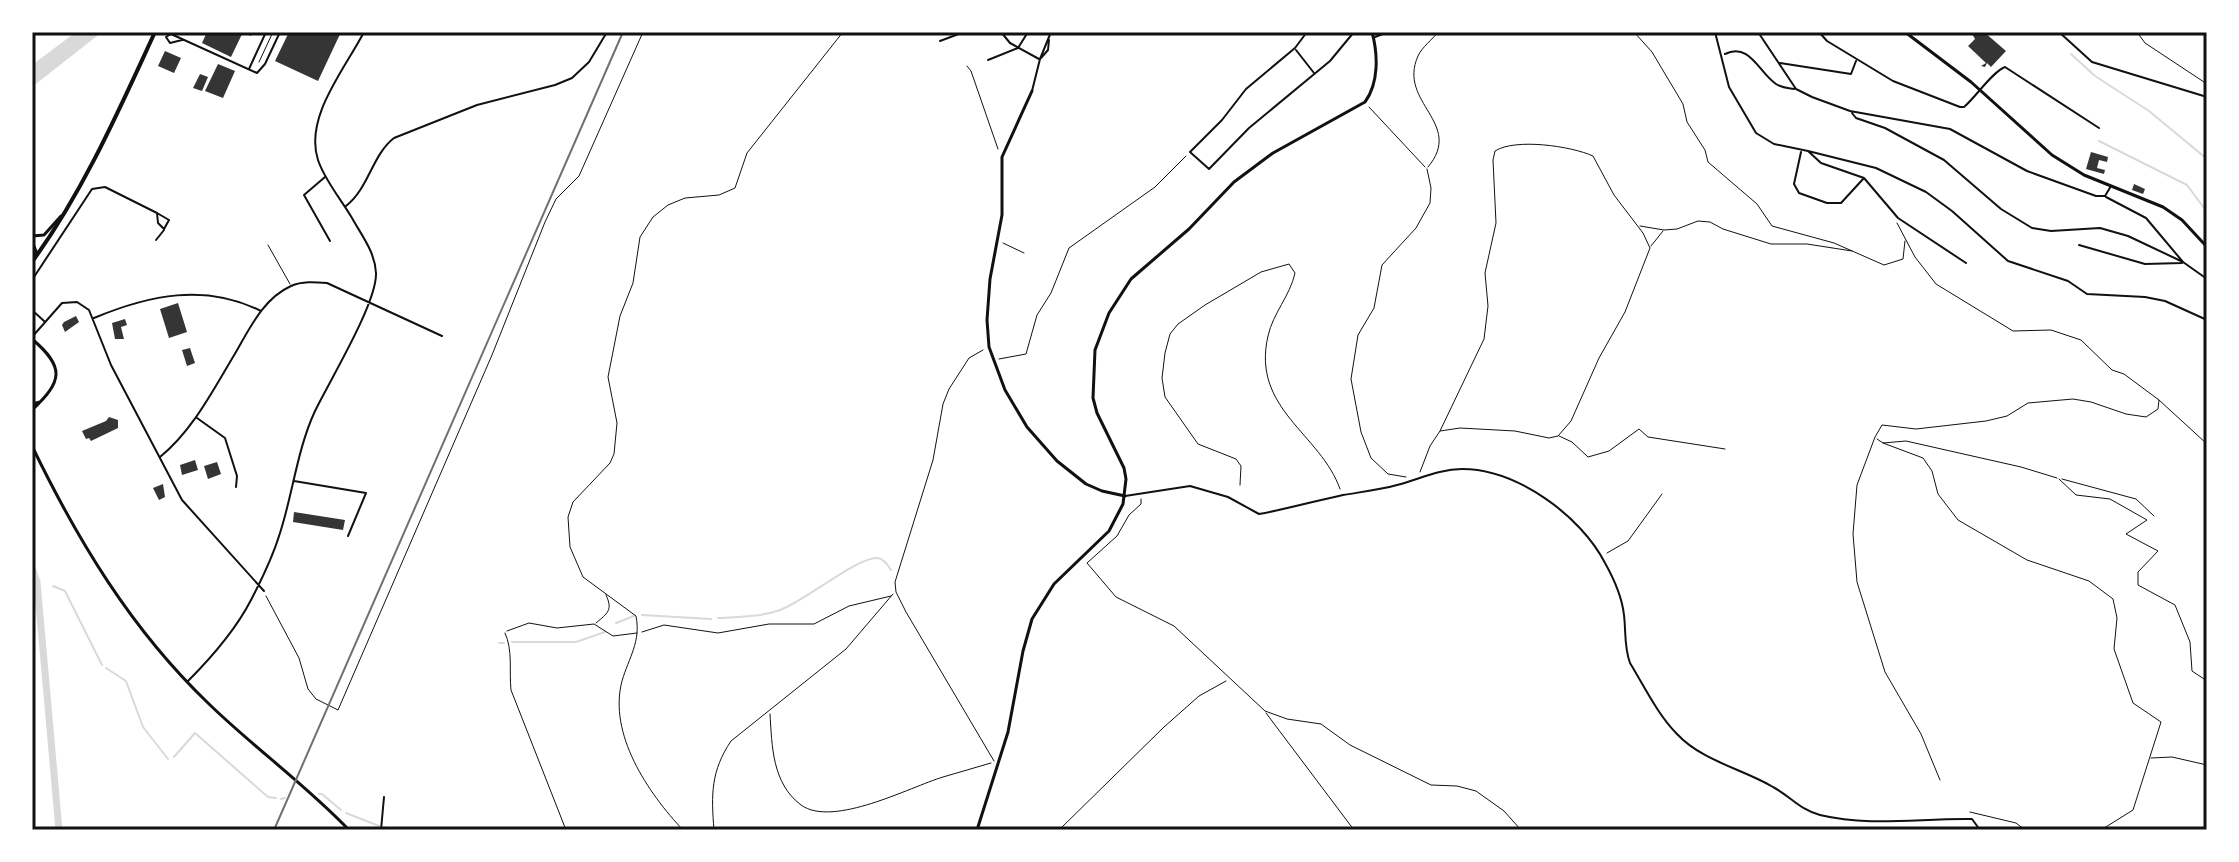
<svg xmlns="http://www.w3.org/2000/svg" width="2239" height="862" viewBox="0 0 2239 862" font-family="Cabin,sans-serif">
  <rect width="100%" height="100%" fill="#fff"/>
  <path fill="#d9d9d9" d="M 76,32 L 102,32 L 32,87 L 32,65 Z"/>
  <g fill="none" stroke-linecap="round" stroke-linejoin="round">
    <path stroke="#d9d9d9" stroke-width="2" d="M 2071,54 L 2095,76 L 2149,111 L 2207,159
      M 2099,141 L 2187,185 L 2207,212
      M 53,586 L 65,591 L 102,665
      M 642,615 L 711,619
      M 718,618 C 739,617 760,617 780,610 C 804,602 858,556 878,558 C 884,559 888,565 891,570
      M 616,623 L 634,616
      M 512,642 L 576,642 L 605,632
      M 499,643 L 504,643
      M 106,668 L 126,681 L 143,727 L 168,759
      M 174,757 L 195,733 L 268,797 L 276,798
      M 319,794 L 322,794 L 341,810
      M 281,799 L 285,798
      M 346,813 L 379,826
      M 384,827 L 392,830"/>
    <path stroke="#d9d9d9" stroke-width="7" d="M 32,568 L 37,582 L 59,830"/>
  </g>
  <path fill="#353535" d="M 207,32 L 253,32 L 251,36 L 243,32 L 231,57 L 202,43 Z
    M 289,32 L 341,32 L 318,81 L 275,61 Z
    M 1971,32 L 1984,32 L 2006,51 L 1991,67 L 1987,63 L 1985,67 L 1981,66 L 1986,63 L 1968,46 L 1975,39 Z
    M 165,51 L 181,58 L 174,73 L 158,66 Z
    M 218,64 L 235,71 L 223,98 L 205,91 Z
    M 200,74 L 208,77 L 202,91 L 193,88 Z
    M 2091,152 L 2108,157 L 2107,162 L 2099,160 L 2097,168 L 2105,170 L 2104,174 L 2086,169 Z
    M 2134,184 L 2145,189 L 2143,194 L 2132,190 Z
    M 178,303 L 187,332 L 169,338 L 160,309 Z
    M 76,316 L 79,322 L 65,332 L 62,325 L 64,322 Z
    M 125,319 L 127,325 L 121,327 L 124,339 L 115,339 L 112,323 Z
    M 190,348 L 195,363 L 187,366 L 182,350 Z
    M 109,417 L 118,420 L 118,428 L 91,441 L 89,438 L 86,439 L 82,431 L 106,421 Z
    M 195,460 L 198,470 L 182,475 L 180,465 Z
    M 217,462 L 221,474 L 208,479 L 204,466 Z
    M 163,484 L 165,497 L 159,500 L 153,488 Z
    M 294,512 L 345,520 L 343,530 L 293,522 Z"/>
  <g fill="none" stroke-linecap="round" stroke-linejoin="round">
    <path stroke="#111" stroke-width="1" d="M 1634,32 L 1652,52 L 1683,104 L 1687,122 L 1705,150 L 1708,162 L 1757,204 L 1772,226 L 1834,243 L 1884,265 L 1903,259 L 1905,241
      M 2137,32 L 2145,43 L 2207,84
      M 259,62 L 273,32
      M 967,66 L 971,71 L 998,149
      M 1369,107 L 1425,167
      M 1428,167 C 1465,123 1397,103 1418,56 C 1422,47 1432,40 1438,32
      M 1897,223 L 1915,257 L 1936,284 L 2013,331 L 2051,330 L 2081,340 L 2112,370 L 2124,374 L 2159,400 L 2158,409 L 2146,417 L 2126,414 L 2091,402 L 2073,399 L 2028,403 L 2007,416 L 1986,421 L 1916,429 L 1882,425 L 1875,437 L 1857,485 L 1853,534 L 1857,582 L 1885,672 L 1921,734 L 1940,780
      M 1640,226 L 1664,230 L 1677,229 L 1698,221 L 1710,222 L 1723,229 L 1771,244 L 1807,244 L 1852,251
      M 1003,243 L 1024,253
      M 1651,246 L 1663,231
      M 983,350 L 969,358 L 949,389 L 943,404 L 933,460 L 895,582 L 896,592 L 906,612 L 994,761
      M 999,359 L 1026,354 L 1037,315 L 1051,293 L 1069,248 L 1155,187 L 1186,156
      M 2159,400 L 2207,444
      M 1559,436 L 1572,442 L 1588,457 L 1609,451 L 1639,429 L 1648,437 L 1725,449
      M 1877,439 L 1883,443 L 1906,441 L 2021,467 L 2057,478
      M 1883,443 L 1923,458 L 1932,471 L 1938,494 L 1958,520 L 2027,560 L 2089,581 L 2113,599 L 2117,618 L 2114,649 L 2133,703 L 2161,722 L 2133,810 L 2101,830
      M 1420,472 L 1430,446 L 1440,431 L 1460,428 L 1515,431 L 1549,438 L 1558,436 L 1571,421 L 1599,358 L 1625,312 L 1650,248 L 1643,233 L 1614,195 L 1593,156 C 1571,146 1515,138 1495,151 L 1493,160 L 1496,223 L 1485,273 L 1488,306 L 1484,339 L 1440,431
      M 1406,477 L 1388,474 L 1371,458 L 1361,432 L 1351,379 L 1358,335 L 1374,308 L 1382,265 L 1416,228 L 1430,203 L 1431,188 L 1427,169
      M 2059,479 L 2076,495 L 2110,499 L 2147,520 L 2126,534 L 2158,551 L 2138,572 L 2138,585 L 2175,605 L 2190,642 L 2192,671 L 2207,681
      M 2062,479 L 2136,499 L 2154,516
      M 1240,485 L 1241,466 L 1236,459 L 1198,444 L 1165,397 L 1162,378 L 1165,353 L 1170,334 L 1178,324 L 1205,305 L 1261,272 L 1289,264 L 1295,273 C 1290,296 1273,313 1268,336 C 1251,409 1321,434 1340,489
      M 1141,499 L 1141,504 L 1129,515 L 1117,536 L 1087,563 L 1116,597 L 1174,626 L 1265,711 L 1287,719 L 1321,724 L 1350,745 L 1431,785 L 1457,786 L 1476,791 L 1504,811 L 1521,830
      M 1607,553 L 1628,541 L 1662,494
      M 266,596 L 299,658 L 308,689 L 316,699 L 338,710 L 492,355 L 545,222 L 556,199 L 579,176 L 643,32
      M 596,623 C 608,613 613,610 606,595
      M 507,631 L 529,623 L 557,628 L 594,624 L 613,636 L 637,633
      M 642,632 L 664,625 L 718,633 L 769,624 L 814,624 L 849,606 L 891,596
      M 505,633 C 513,650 509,671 511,690 L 566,830
      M 1266,713 L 1354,830
      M 770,714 C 772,746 772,783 801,805 C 833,828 910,787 943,777 C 959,772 975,768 991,763
      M 2151,758 L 2172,757 L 2207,765
      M 1970,812 L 2016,823 L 2025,830
      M 683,830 C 648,793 608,734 622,681 C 629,657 641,642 636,616 L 583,577 L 570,547 L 568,517 L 573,502 L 610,463 L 614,454 L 617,423 L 608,377 L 620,316 L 633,283 L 640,237 L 653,217 L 668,205 L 685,198 L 719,195 L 735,188 L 747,153 L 843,32
      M 714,830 C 711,794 711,771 731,741 L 846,649 L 893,594
      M 1059,830 L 1164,727 L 1199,696 L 1226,681"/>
    <path stroke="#111" stroke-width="1" d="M 268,245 L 290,284"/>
    <path stroke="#111" stroke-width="2" d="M 955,32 L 956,35 L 963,32
      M 1001,32 L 1010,43 L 1039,59
      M 1307,32 L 1295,48 L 1246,89 L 1222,120 L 1190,152 L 1209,169 L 1249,128 L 1330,61 L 1354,32
      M 1715,32 L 1729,87 L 1756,133 L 1774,144 L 1808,151 L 1821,163 L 1864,178 L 1898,218 L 1966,263
      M 1758,32 L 1796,89 L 1812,97 L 1850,111 L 1950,129 L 2027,171 L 2096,196 L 2105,196 L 2111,186
      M 1819,32 L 1827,41 L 1893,81 L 1960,107 L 1964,107 C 1976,97 1992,72 2005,67 L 2099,128
      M 2059,32 L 2092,62 L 2207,97
      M 1375,37 L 1388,32
      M 182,40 L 170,43 L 166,37 L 171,34 L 257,73 L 265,64 L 280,32
      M 940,41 L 956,35
      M 1296,50 L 1314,73
      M 1725,54 C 1750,42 1759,73 1776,84 C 1782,88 1788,88 1794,89
      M 1041,58 L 1048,50 L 1049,40
      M 988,60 L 1018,48 L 1028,32
      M 1780,63 L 1851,74 L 1856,61
      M 249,69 L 266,32
      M 1032,91 L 1040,59 L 1051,32
      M 1852,113 L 1856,118 L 1885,128 L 1944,160 L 2001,209 L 2032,228 L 2051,231 L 2100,228 L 2128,236 L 2183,262
      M 1808,151 L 1876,168 L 1926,192 L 1952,211 L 2008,261 L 2068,281 L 2087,294 L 2145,297 L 2165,301 L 2207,320
      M 1801,152 L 1794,184 L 1799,193 L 1827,203 L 1841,203 L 1864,178
      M 325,177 L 304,195 L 330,241
      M 2106,197 L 2146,218 L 2183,262 L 2207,279
      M 346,206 C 369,188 372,155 394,138 L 477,105 L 555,85 L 572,78 L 589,62 L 607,32
      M 156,240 L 164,230
      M 2079,245 L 2145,264 L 2182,263
      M 32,280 L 92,189 L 105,187 L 157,213 L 158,223 L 164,229 L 169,220 L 157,213
      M 32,310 L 44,321
      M 94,318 C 149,295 205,283 261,311
      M 32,337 L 62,303 L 77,302 L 89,310 L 111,365 L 182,500 L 264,591
      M 197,418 L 225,438 L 237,476 L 236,487
      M 160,457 C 192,431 212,392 233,357 C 248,332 262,299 291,286 C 302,281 315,282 327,283 L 442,336
      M 294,481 L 366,493 L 348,536
      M 1125,496 L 1190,486 L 1228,497 L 1259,514 C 1287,509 1315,501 1343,495 C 1361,492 1379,490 1397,485 C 1420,479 1439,469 1462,469 C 1517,469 1581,516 1605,563 C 1614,579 1622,597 1624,615 C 1626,632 1624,647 1630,663 C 1644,686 1658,715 1677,734 C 1702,761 1743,769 1773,787 C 1790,796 1800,810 1820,815 C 1870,827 1920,818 1972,819 L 1980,830
      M 188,681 C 212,657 235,631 251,600 C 262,579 273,556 280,533 C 293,493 297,450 315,411 C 330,380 377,303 376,273 C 375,252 362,236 352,218 C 341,199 325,181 318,160 C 304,117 345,69 364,32
      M 381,830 L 384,797"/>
    <path stroke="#111" stroke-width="3" d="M 1905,32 L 1971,82 L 2052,155 L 2084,175 L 2163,207 L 2182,220 L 2207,247
      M 1032,91 L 1002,157 L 1002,215 L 990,279 L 987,320 L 989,347 L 1005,390 L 1027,427 L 1057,461 L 1086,484 L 1102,491 L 1125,496"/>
    <path stroke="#111" stroke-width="3" d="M 32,236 L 44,235 L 61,216
      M 32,339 C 65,367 63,381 32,410
      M 32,404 L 40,402
      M 32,446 C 78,541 131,629 208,703 C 253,747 305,784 349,830
      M 977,830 L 1008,732 L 1023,651 L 1032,619 L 1054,584 L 1109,531 L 1123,504 L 1126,479 L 1124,468 L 1097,413 L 1093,398 L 1095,350 L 1109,313 L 1131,279 L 1189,229 L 1234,182 L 1273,153 L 1365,102 C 1379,83 1378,54 1372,32"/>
    <path stroke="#111" stroke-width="4" d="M 32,242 L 36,253
      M 32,262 C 83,192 119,110 155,32"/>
    <path stroke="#707070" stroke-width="2" d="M 274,830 L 623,32"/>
  </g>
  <rect width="2239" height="862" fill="none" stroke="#ffffff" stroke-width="68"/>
  <rect x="34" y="34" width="2171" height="794" fill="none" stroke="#111" stroke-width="3"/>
</svg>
